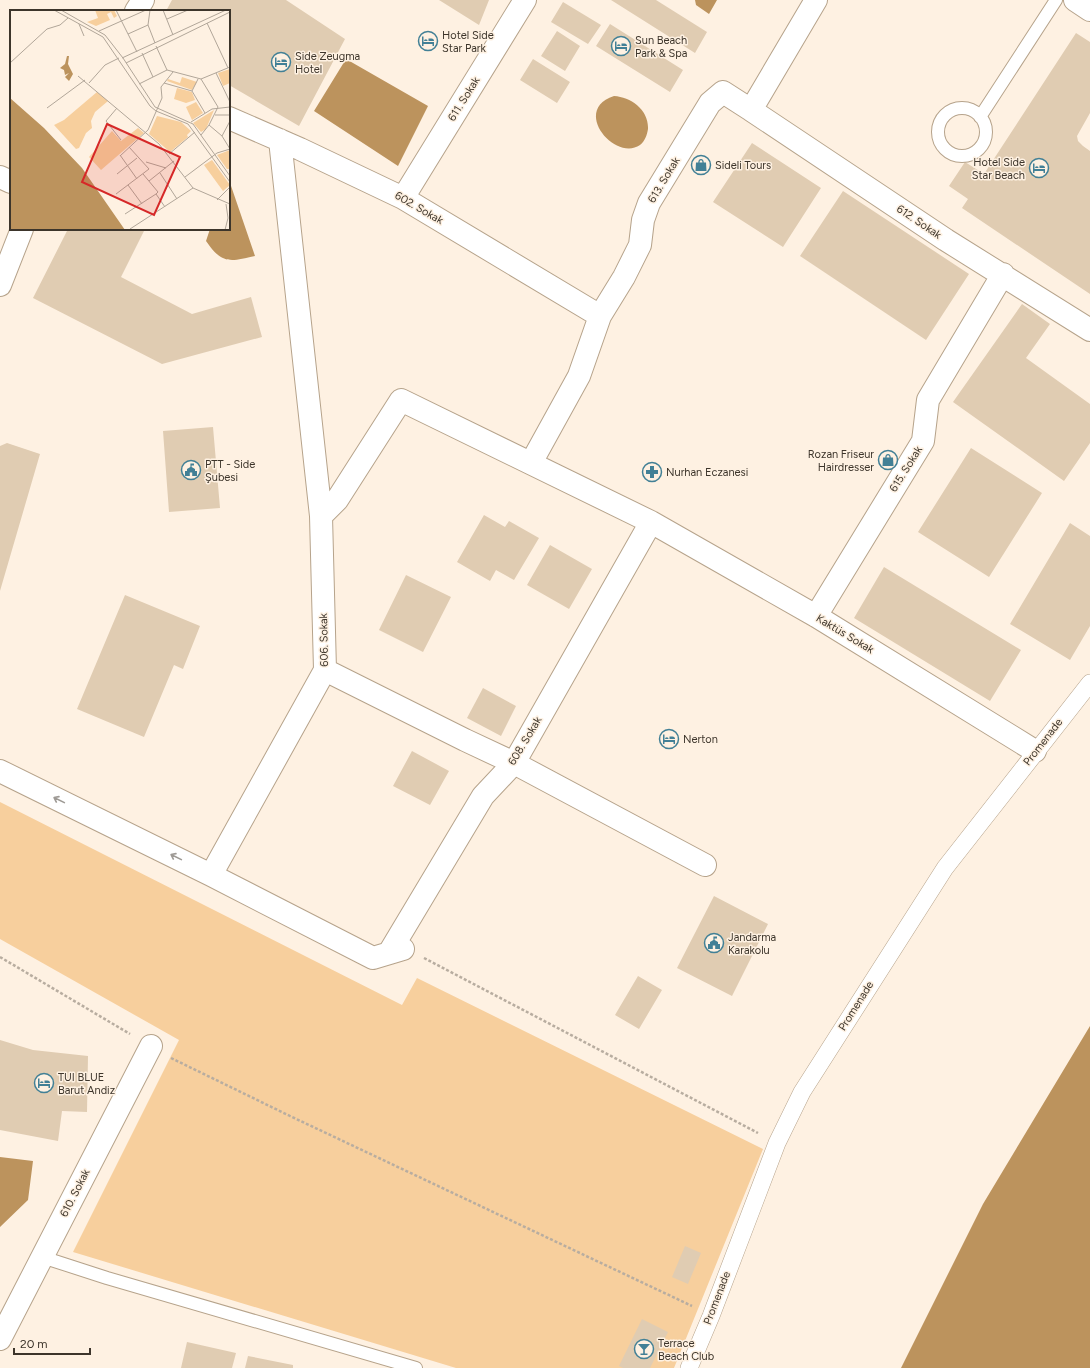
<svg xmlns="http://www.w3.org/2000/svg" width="1090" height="1368" viewBox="0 0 1090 1368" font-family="Figtree,sans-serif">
  <rect width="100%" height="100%" fill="#fef1e2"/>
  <path fill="#f7cf9d" d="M 0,802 L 402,1005 L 417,978 L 763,1149 L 674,1368 L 456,1368 L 73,1252 L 179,1040 L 0,939 Z"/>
  <path fill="#bc935d" d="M 695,0 L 717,0 L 709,14 L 696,5 Z
    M 346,59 L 428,106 L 398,166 L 314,111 Z
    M 614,96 C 631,97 649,110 648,129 C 647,135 645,141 640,145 C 615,162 571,110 614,96 Z
    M 229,180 L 255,256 C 229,262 222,264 206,241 L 210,229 L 229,229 Z
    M 1090,1026 L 1090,1368 L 901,1368 L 983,1204 Z
    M 0,1157 L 33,1161 L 28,1200 L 0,1227 Z"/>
  <path fill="#e0ccb2" d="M 172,0 L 286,0 L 345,39 L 299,126 L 229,85 L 229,11 L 166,11 Z
    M 439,0 L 489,0 L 479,25 Z
    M 611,0 L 656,0 L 707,32 L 695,53 Z
    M 563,2 L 601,25 L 588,44 L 551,22 Z
    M 610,24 L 683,70 L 670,92 L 596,46 Z
    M 557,31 L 580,46 L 565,71 L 541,56 Z
    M 1076,33 L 1090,42 L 1090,113 L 1077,136 L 1078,141 L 1083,146 L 1090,151 L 1090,294 L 962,208 L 968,199 L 949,186 L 965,162 L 984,174 Z
    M 533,59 L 570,82 L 557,103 L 520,80 Z
    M 752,143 L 821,188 L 783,247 L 713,202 Z
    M 843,191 L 969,274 L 926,340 L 800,256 Z
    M 68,229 L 145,229 L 121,277 L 192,314 L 251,297 L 262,337 L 162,364 L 33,298 Z
    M 1022,304 L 1050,324 L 1026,358 L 1090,404 L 1090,443 L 1064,481 L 953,402 Z
    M 213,427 L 220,508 L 169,512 L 163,431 Z
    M 7,443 L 40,454 L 0,591 L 0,446 Z
    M 971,448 L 1042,493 L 989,577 L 918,532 Z
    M 484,515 L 505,527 L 509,521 L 539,538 L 514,580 L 496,570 L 490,581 L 457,562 Z
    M 1070,523 L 1090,536 L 1090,626 L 1070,660 L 1010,624 Z
    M 550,545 L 592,569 L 569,609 L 527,585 Z
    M 884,567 L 1021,650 L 990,701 L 854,618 Z
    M 406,575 L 451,597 L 423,652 L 379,630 Z
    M 125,595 L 200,626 L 183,669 L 174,665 L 144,737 L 77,709 Z
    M 483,688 L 516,706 L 501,736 L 467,718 Z
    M 412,751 L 449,771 L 430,805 L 393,786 Z
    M 714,896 L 768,924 L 732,996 L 677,968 Z
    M 638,976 L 662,990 L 639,1029 L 615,1015 Z
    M 0,1040 L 33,1050 L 88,1056 L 87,1112 L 62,1111 L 58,1141 L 0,1130 Z
    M 685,1246 L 701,1253 L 688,1284 L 672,1277 Z
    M 642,1319 L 668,1332 L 650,1368 L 623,1368 L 619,1366 Z
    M 187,1342 L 236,1353 L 232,1368 L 181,1368 Z
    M 248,1356 L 293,1365 L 293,1368 L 245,1368 Z"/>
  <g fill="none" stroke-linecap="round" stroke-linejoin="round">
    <g stroke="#b6a38b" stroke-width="14">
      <path id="service" d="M938 132a24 24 0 1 1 48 0a24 24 0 1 1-48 0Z
        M 980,117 L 1056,0
        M 42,1257 L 107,1278 L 416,1368"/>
    </g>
    <g stroke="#b6a38b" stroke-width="18">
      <path id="pedestrian" d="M 689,1368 L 711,1316 L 777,1143 L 802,1092 L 945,868 L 1090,683"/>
    </g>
    <g stroke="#b6a38b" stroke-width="24">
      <path id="minor" d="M 1075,0 L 1090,10
        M 136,11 L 143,0
        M 751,110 L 946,240 L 1090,330
        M 229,118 L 300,149 L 403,198 L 600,316
        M 280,140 L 321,516
        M 0,177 L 11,182
        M 403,198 L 525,0
        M 0,285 L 22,229
        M 531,463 L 579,376 L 600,316 L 624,277 L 640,245 L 643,220 L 649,203 L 710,103 L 723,92 L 751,110 L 816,0
        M 816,616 L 923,441 L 928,400 L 1003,274
        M 325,670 L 465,740 L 514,763 L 705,865
        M 0,771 L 211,875 L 373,958 L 403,949
        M 211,875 L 325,670 L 321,516 L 337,500 L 401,400 L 651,522 L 816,616 L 1035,751
        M 389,953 L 483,796 L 514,763 L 651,522
        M 0,1339 L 151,1046"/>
    </g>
    <path stroke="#b8ada0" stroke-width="2.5" stroke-dasharray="3 2" stroke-linecap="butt" d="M 0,957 L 130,1034
      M 424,958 L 758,1133
      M 171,1058 L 290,1116 L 692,1306"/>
    <use href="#service" stroke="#fff" stroke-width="12"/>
    <use href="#pedestrian" stroke="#fff" stroke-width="17"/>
    <use href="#minor" stroke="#fff" stroke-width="22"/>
  </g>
  <defs><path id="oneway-shaft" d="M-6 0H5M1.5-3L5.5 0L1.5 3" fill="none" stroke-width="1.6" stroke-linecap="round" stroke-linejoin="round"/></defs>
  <g stroke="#9e9a95">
    <use href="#oneway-shaft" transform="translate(59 800) rotate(-154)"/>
    <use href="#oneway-shaft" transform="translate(176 857) rotate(-154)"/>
  </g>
  <defs>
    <g id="hotel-ring" transform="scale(1)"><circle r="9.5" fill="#fef1e2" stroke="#428096" stroke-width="1.5"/><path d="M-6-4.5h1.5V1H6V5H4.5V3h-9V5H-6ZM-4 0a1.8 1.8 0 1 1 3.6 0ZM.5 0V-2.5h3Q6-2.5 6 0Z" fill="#428096"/></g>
    <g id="shop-ring" transform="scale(1)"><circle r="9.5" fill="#fef1e2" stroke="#428096" stroke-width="1.5"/><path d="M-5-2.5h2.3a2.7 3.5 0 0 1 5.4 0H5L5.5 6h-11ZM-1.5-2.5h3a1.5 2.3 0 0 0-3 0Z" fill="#428096"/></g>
    <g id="civic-ring" transform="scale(1)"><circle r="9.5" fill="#fef1e2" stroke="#428096" stroke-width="1.5"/><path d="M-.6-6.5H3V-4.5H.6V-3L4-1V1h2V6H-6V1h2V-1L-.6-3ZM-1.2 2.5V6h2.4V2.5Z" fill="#428096"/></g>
    <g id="pharmacy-ring" transform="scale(1)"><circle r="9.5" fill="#fef1e2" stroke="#428096" stroke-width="1.5"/><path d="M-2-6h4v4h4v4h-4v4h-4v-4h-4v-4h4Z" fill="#428096"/></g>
    <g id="bar-ring" transform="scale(1)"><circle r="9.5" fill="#fef1e2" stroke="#428096" stroke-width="1.5"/><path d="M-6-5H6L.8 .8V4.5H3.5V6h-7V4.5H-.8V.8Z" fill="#428096"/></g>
  </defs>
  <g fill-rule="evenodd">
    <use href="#hotel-ring" x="428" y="41"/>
    <use href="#hotel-ring" x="621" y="46"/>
    <use href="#hotel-ring" x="281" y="62"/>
    <use href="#shop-ring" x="701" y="165"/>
    <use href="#hotel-ring" x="1039" y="168"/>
    <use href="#shop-ring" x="888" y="460"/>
    <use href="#civic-ring" x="191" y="470"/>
    <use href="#pharmacy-ring" x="652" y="472"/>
    <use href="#hotel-ring" x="669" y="739"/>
    <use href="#civic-ring" x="714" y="943"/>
    <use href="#hotel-ring" x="44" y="1083"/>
    <use href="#bar-ring" x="644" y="1349"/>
  </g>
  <g text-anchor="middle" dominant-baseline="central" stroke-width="3" stroke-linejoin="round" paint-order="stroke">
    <g font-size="11" fill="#3d352b" stroke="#fef1e2" text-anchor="start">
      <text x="442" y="35">Hotel Side<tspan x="442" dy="13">Star Park</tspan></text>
      <text x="635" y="40">Sun Beach<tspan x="635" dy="13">Park &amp; Spa</tspan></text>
      <text x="295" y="56">Side Zeugma<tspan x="295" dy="13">Hotel</tspan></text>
      <text x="1025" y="162" text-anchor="end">Hotel Side<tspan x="1025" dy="13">Star Beach</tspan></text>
      <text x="715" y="165">Sideli Tours</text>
      <text x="874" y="454" text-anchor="end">Rozan Friseur<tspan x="874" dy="13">Hairdresser</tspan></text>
      <text x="205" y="464">PTT - Side<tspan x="205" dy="13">Şubesi</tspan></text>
      <text x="666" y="472">Nurhan Eczanesi</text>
      <text x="683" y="739">Nerton</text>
      <text x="728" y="937">Jandarma<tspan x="728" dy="13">Karakolu</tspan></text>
      <text x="58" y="1077">TUI BLUE<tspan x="58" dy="13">Barut Andiz</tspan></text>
      <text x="658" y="1343">Terrace<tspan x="658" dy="13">Beach Club</tspan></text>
    </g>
    <g font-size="11" fill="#3d352b" stroke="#fef1e2">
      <text transform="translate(464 99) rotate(-58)">611. Sokak</text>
      <text transform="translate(664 180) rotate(-59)">613. Sokak</text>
      <text transform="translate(419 208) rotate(30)">602. Sokak</text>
      <text transform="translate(919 222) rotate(34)">612. Sokak</text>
      <text transform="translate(906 469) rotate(-58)">615. Sokak</text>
      <text transform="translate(845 634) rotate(31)">Kaktüs Sokak</text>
      <text transform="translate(324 640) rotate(-91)">606. Sokak</text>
      <text transform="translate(525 741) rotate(-59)">608. Sokak</text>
      <text transform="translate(1043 742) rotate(-52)">Promenade</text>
      <text transform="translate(856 1006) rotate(-58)">Promenade</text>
      <text transform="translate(75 1193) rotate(-63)">610. Sokak</text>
      <text transform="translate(717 1298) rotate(-69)">Promenade</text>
    </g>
  </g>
  <g transform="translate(10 10)">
    <rect width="220" height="220" fill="#fef1e2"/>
    <path d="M 85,0 L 104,0 L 107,6 L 104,8 L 101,2 L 97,4 L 100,10 L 86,16 L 77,12 L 88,8 ZM 220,59 L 220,73 L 213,76 L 208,63 ZM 172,67 L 187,72 L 182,80 L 157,71 L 158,69 L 170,73 ZM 167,78 L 182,82 L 185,90 L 176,93 L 164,89 ZM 87,82 L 98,91 L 85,102 L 81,111 L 82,118 L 76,123 L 69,138 L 66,139 L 44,115 L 54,110 ZM 186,92 L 193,103 L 182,110 L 176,97 ZM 204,100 L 196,119 L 191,122 L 183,113 ZM 147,106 L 171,112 L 181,121 L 177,125 L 178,127 L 160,142 L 139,124 ZM 128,118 L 134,123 L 91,160 L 79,147 L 102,121 L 111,131 ZM 220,140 L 220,159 L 217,159 L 207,145 ZM 202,150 L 220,175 L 213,181 L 194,155 Z" fill="#f7cf9d"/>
    <path d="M 57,46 L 59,46 L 58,54 L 63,64 L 59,71 L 55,67 L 59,63 L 55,65 L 54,60 L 50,58 L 55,54 ZM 0,88 L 34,118 L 72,158 L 115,220 L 0,220 Z" fill="#bc935d"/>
    <path fill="none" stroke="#b1a699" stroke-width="1" d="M 44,0 L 93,27 L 140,96 L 146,101 L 178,114 L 220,172M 51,0 L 95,25 L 113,48 L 145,97 L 183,114 L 220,166M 106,0 L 127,42M 140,0 L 138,15 L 145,33M 153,0 L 163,25M 157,9 L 178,0M 197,13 L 218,58M 69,14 L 74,26M 89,21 L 136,0M 118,24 L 138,15M 146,36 L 157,60M 132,43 L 143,67M 112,48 L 216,0M 0,53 L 37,19 L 50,15 L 58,8M 116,53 L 220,2M 157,60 L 191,69 L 220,57M 206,63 L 220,92M 68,66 L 149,134 L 183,178 L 220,194M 79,73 L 95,55 L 109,48M 154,73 L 182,81 L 195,103M 129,74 L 157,60M 182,81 L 188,69M 37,98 L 75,70M 107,98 L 96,111 L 111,130M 205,105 L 220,105M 181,112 L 202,99 L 220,97M 199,115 L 212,126 L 220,139M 191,125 L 199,115 L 208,97 L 191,69M 212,126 L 220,111M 159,144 L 185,122M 110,145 L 127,169M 110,146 L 138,120 L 152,88 L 151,77 L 163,62M 136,152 L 156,158M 150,163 L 167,189M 107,164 L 127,148M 133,164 L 148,182 L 146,184 L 155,197M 175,167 L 207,143 L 220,139M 139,171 L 164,151M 118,175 L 132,194M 106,184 L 139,159 L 119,137M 207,190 L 220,177M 115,204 L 146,184M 120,219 L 183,178M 215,220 L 218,208 L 216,194"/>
    <path fill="#d62828" fill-opacity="0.15" stroke="#d62828" stroke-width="2" d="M 97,114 L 170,147 L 144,205 L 72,172 Z"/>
    <rect width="220" height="220" fill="none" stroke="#3d352b" stroke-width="2"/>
  </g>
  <path d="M14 1348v6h76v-6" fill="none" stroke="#3d352b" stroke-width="2"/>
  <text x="20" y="1348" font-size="12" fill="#3d352b" stroke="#fef1e2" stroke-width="3" paint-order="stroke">20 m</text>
</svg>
